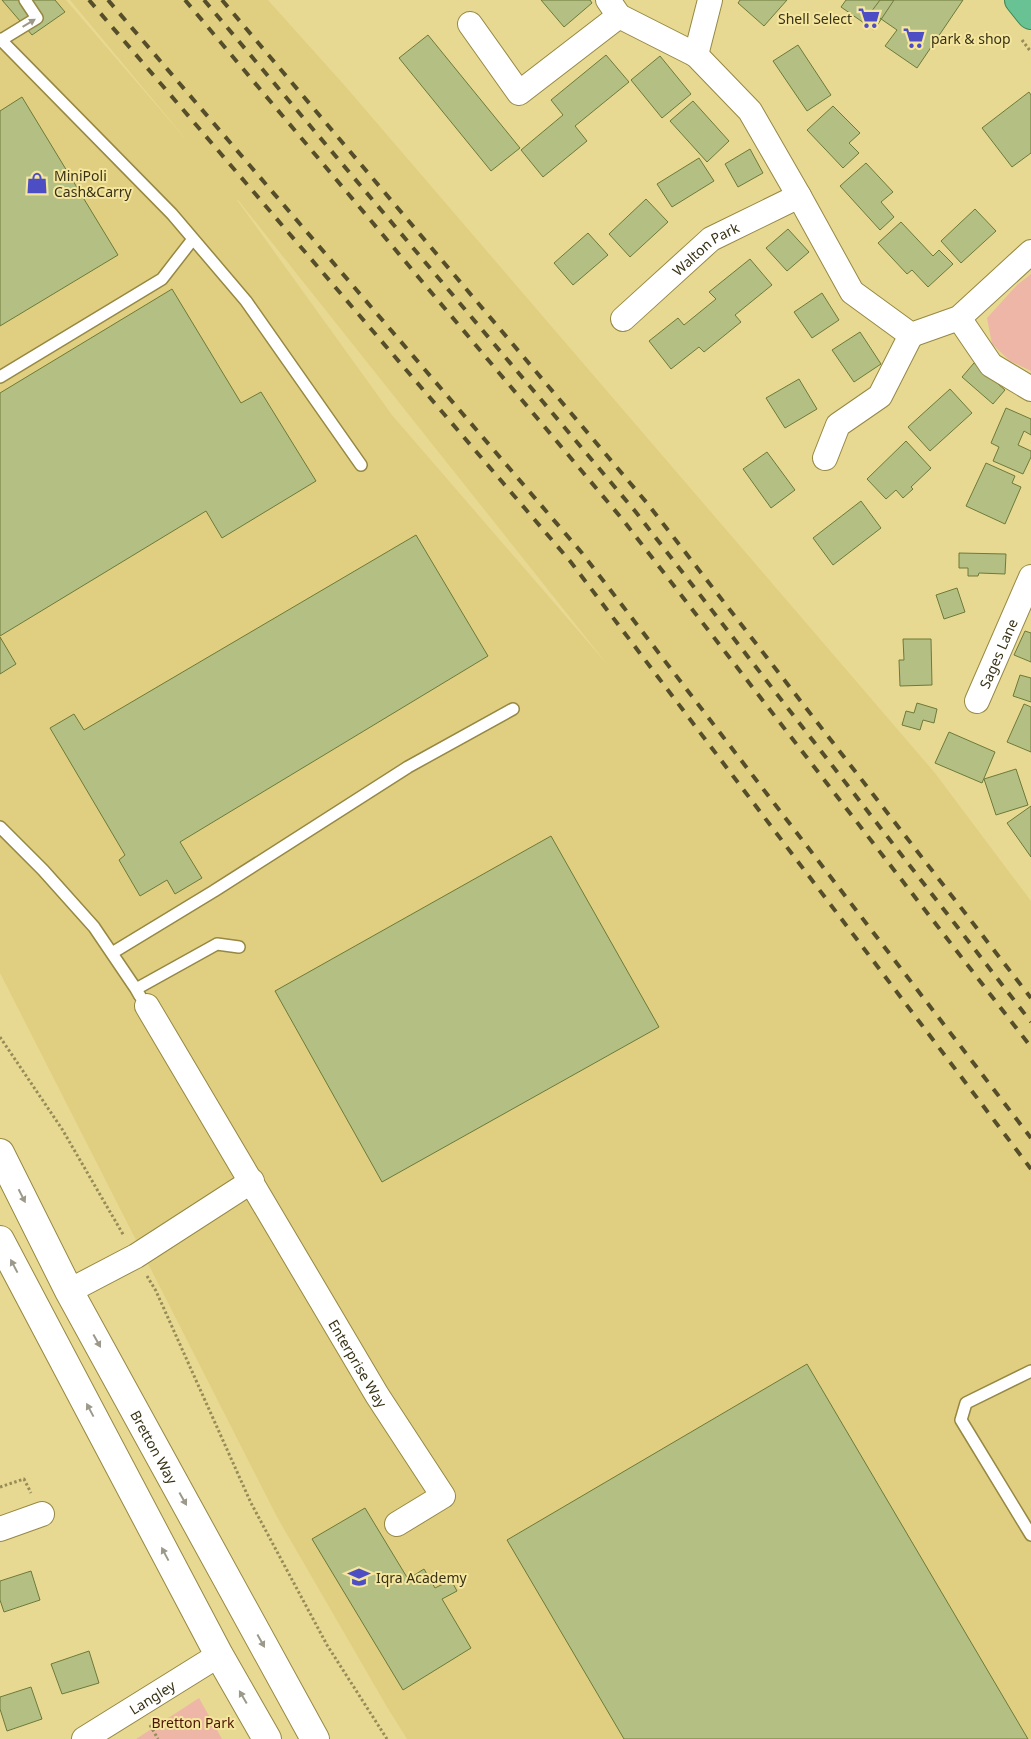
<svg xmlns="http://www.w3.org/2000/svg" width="1031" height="1739" viewBox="0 0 1031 1739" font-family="'Noto Sans',sans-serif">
  <rect width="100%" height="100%" fill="#e8d992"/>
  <path fill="#e0cf80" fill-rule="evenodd" d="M 0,0 L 66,0 L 189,143 L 70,0 L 268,0 L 346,87 L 935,773 L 1031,901 L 1031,1739 L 407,1739 L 387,1707 L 277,1517 L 0,973 ZM 237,200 L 238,200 L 607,664 L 392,415 Z"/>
  <path fill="#edb6a6" d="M 1031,274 L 1031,371 L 1010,361 L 992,344 L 987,318 L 1017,285 Z
    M 199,1698 L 222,1739 L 136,1739 Z"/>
  <path fill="#b3bf83" stroke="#6e7a38" d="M 2,0 L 55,0 L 65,12 L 32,35 Z
    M 541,0 L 590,0 L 592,3 L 564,27 Z
    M 740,0 L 787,0 L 764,26 L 738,3 Z
    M 846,0 L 894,0 L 874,30 L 841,7 Z
    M 880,0 L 963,0 L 917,68 L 885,46 L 897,30 L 871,12 Z
    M 428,35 L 520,148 L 491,171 L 399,58 Z
    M 798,45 L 831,95 L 807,111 L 773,61 Z
    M 606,55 L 629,82 L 575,126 L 587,141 L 543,177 L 521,150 L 563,115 L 551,100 Z
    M 660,56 L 691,94 L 662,118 L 631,80 Z
    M 1029,92 L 1031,95 L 1031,153 L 1012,167 L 982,128 Z
    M 22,97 L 118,255 L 0,326 L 0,111 Z
    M 693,101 L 729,141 L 707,162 L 670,121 Z
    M 833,106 L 860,133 L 849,143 L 859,153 L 843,168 L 807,130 Z
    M 750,149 L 763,173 L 738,187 L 725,164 Z
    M 699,158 L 714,181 L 672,207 L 657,184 Z
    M 866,163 L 893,192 L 881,202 L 894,217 L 880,230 L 840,186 Z
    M 646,199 L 668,222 L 630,257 L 609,234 Z
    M 975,209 L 996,231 L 961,263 L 941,241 Z
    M 901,222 L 933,256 L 939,250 L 953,264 L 928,287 L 912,270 L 907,274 L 878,243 Z
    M 788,229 L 809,252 L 787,271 L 766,248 Z
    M 588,233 L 608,255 L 573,285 L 554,263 Z
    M 750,259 L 772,285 L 735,315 L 741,322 L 704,352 L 699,347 L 671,369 L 649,341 L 678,318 L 684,325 L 716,299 L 709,292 Z
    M 172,289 L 241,403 L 261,392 L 316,481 L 222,538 L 206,511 L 0,636 L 0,393 Z
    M 822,293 L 839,320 L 812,338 L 794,312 Z
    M 860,332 L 881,364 L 854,382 L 832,350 Z
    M 974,363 L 1005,390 L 993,404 L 962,377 Z
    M 799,379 L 817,409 L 785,428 L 766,398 Z
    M 950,389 L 972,413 L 930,451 L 908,427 Z
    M 1006,408 L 1031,419 L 1031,435 L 1024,431 L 1018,445 L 1031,451 L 1031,457 L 1023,474 L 993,461 L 999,447 L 991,443 Z
    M 906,441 L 931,468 L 911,487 L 913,489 L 903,498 L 896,490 L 886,499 L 867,479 Z
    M 767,452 L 795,490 L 771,508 L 743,469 Z
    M 986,463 L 1015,476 L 1012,483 L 1021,487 L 1005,524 L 966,506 Z
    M 861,501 L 881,528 L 833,565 L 813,538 Z
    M 416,535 L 488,656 L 180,842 L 202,878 L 175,894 L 167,880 L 140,896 L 119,860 L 125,855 L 50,728 L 74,714 L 84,730 Z
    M 959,553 L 1006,554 L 1005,574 L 979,573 L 978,576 L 968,576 L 968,568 L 959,568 Z
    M 957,588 L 965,612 L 944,619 L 936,595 Z
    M 1025,631 L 1031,633 L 1031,662 L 1014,655 Z
    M 0,637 L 16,664 L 0,674 Z
    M 903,639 L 931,639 L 932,685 L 900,686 L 899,660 L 904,660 Z
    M 1020,675 L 1031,678 L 1031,702 L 1013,696 Z
    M 917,703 L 937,709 L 934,723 L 923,720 L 920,730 L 902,725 L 906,711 L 914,713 Z
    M 1024,704 L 1031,707 L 1031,752 L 1007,742 Z
    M 949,732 L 995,752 L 982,783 L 935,763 Z
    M 1016,769 L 1028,805 L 996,815 L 984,779 Z
    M 1031,806 L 1031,857 L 1007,823 Z
    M 551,836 L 659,1027 L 382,1182 L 275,991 Z
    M 807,1364 L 1028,1739 L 624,1739 L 507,1540 Z
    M 365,1508 L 408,1579 L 424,1569 L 435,1588 L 451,1580 L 457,1591 L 442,1599 L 471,1648 L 403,1690 L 312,1539 Z
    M 31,1571 L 40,1600 L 4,1612 L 0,1600 L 0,1581 Z
    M 89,1651 L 99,1683 L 62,1694 L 51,1664 Z
    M 31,1687 L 42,1719 L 7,1731 L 0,1709 L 0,1697 Z"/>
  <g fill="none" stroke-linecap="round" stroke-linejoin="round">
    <g stroke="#968843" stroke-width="14">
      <path id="service" d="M 0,39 L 172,214 L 246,301 L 361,465
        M 1,40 L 37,18 L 25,0
        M 0,377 L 162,279 L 193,239
        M 0,827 L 43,870 L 94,927 L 136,989
        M 112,953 L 214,891 L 408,767 L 513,709
        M 140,996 L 136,989 L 217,944 L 239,947
        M 1031,1371 L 966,1403 L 961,1420 L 1031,1535"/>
    </g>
    <g stroke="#968843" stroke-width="26">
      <g id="minor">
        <path d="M 608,0 L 619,16 L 696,55 L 750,111 L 799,196 L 852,292 L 911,335 L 959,318 L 1031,252"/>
        <path d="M 470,24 L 519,93 L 619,16"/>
        <path d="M 696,55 L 710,0"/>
        <path d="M 959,318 L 991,365 L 1031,389"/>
        <path id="s1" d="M 623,319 L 711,239 L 799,196"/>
        <path d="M 825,458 L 838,425 L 880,396 L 911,335"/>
        <path id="s2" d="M 977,701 L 1031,577"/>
        <path id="s3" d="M 147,1006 L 377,1395 L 443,1496 L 397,1524"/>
        <path d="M 69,1291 L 136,1256 L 252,1181"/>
        <path d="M 0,1529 L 42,1514"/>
        <path id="s4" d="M 84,1739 L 219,1655"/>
      </g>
    </g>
    <g stroke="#968843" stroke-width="30">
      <g id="tertiary">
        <path id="s5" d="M 0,1153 L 69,1291 L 315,1739"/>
        <path d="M 0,1240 L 219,1655 L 267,1739"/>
      </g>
    </g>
    <g stroke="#3f8657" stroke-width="30">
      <path id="trunk" d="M 1019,0 L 1031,15"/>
    </g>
    <path stroke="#968c58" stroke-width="3" stroke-dasharray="2.5 2.5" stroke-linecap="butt" d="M 1022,40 L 1031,52
      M 0,1037 L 62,1129 L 124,1236
      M 147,1276 L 156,1291 L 251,1503 L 327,1645 L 387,1739
      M 0,1487 L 24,1479 L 31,1493
      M 150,1725 L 158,1739"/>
    <use href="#service" stroke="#fff" stroke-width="11"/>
    <use href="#minor" stroke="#fff" stroke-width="24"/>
    <use href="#tertiary" stroke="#fff" stroke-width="28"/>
    <use href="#trunk" stroke="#68c294" stroke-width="28"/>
    <path stroke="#554e2a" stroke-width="4" stroke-dasharray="9 9" stroke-linecap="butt" d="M 89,0 L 570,561 L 1031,1169
      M 108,0 L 582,553 L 1031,1138
      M 185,0 L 623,520 L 1031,1047
      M 204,0 L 635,511 L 1031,1022
      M 222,0 L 647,503 L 1031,998"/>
  </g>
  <defs><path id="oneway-solid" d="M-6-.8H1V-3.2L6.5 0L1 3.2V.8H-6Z" transform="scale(1.25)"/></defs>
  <g fill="#9c988a">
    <use href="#oneway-solid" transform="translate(29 23) rotate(-31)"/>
    <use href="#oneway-solid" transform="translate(22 1196) rotate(63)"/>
    <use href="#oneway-solid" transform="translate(14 1266) rotate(-118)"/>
    <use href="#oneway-solid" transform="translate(97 1341) rotate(61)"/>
    <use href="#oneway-solid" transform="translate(90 1410) rotate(-118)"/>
    <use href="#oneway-solid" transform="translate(183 1499) rotate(61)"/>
    <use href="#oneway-solid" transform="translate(165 1554) rotate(-118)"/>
    <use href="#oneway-solid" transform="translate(261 1641) rotate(61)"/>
    <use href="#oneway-solid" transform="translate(243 1697) rotate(-120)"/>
  </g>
  <defs>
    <g id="supermarket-bare" transform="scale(1.725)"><path d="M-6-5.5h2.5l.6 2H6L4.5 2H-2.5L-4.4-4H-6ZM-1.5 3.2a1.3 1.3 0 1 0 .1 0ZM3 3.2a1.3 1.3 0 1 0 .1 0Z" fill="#4e4ec4" stroke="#f5e69f" stroke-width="2.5" paint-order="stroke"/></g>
    <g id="shop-bare" transform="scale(1.725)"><path d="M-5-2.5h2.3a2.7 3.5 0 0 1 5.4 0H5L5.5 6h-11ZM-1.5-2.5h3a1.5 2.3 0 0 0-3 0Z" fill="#4e4ec4" stroke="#f5e69f" stroke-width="2.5" paint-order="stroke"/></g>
    <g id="school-bare" transform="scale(1.725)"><path d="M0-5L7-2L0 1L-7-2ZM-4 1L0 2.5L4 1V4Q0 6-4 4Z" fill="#4e4ec4" stroke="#f5e69f" stroke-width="2.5" paint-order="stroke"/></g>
  </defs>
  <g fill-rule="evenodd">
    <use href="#supermarket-bare" x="869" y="18"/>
    <use href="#supermarket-bare" x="914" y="38"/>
    <use href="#shop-bare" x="37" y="183"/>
    <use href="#school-bare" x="359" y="1577"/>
  </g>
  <g text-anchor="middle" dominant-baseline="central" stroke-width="4" stroke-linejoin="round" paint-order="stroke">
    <g font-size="14" fill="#383215" stroke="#f5e69f" text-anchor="start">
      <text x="852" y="18" text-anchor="end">Shell Select</text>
      <text x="931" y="38">park &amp; shop</text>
      <text x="54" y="175">MiniPoli<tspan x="54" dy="16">Cash&amp;Carry</tspan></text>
      <text x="376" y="1577">Iqra Academy</text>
    </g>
    <g font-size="14" fill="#383215" stroke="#f5e69f">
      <text stroke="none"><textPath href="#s1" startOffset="109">Walton Park</textPath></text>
      <text stroke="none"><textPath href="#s2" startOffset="52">Sages Lane</textPath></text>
      <text stroke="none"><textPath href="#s3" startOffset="415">Enterprise Way</textPath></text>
      <text stroke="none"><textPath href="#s5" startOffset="332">Bretton Way</textPath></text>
      <text stroke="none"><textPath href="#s4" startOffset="80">Langley</textPath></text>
    </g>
    <g font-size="14" fill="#4c1402" stroke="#f5e69f">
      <text x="193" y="1722">Bretton Park</text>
    </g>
  </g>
</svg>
